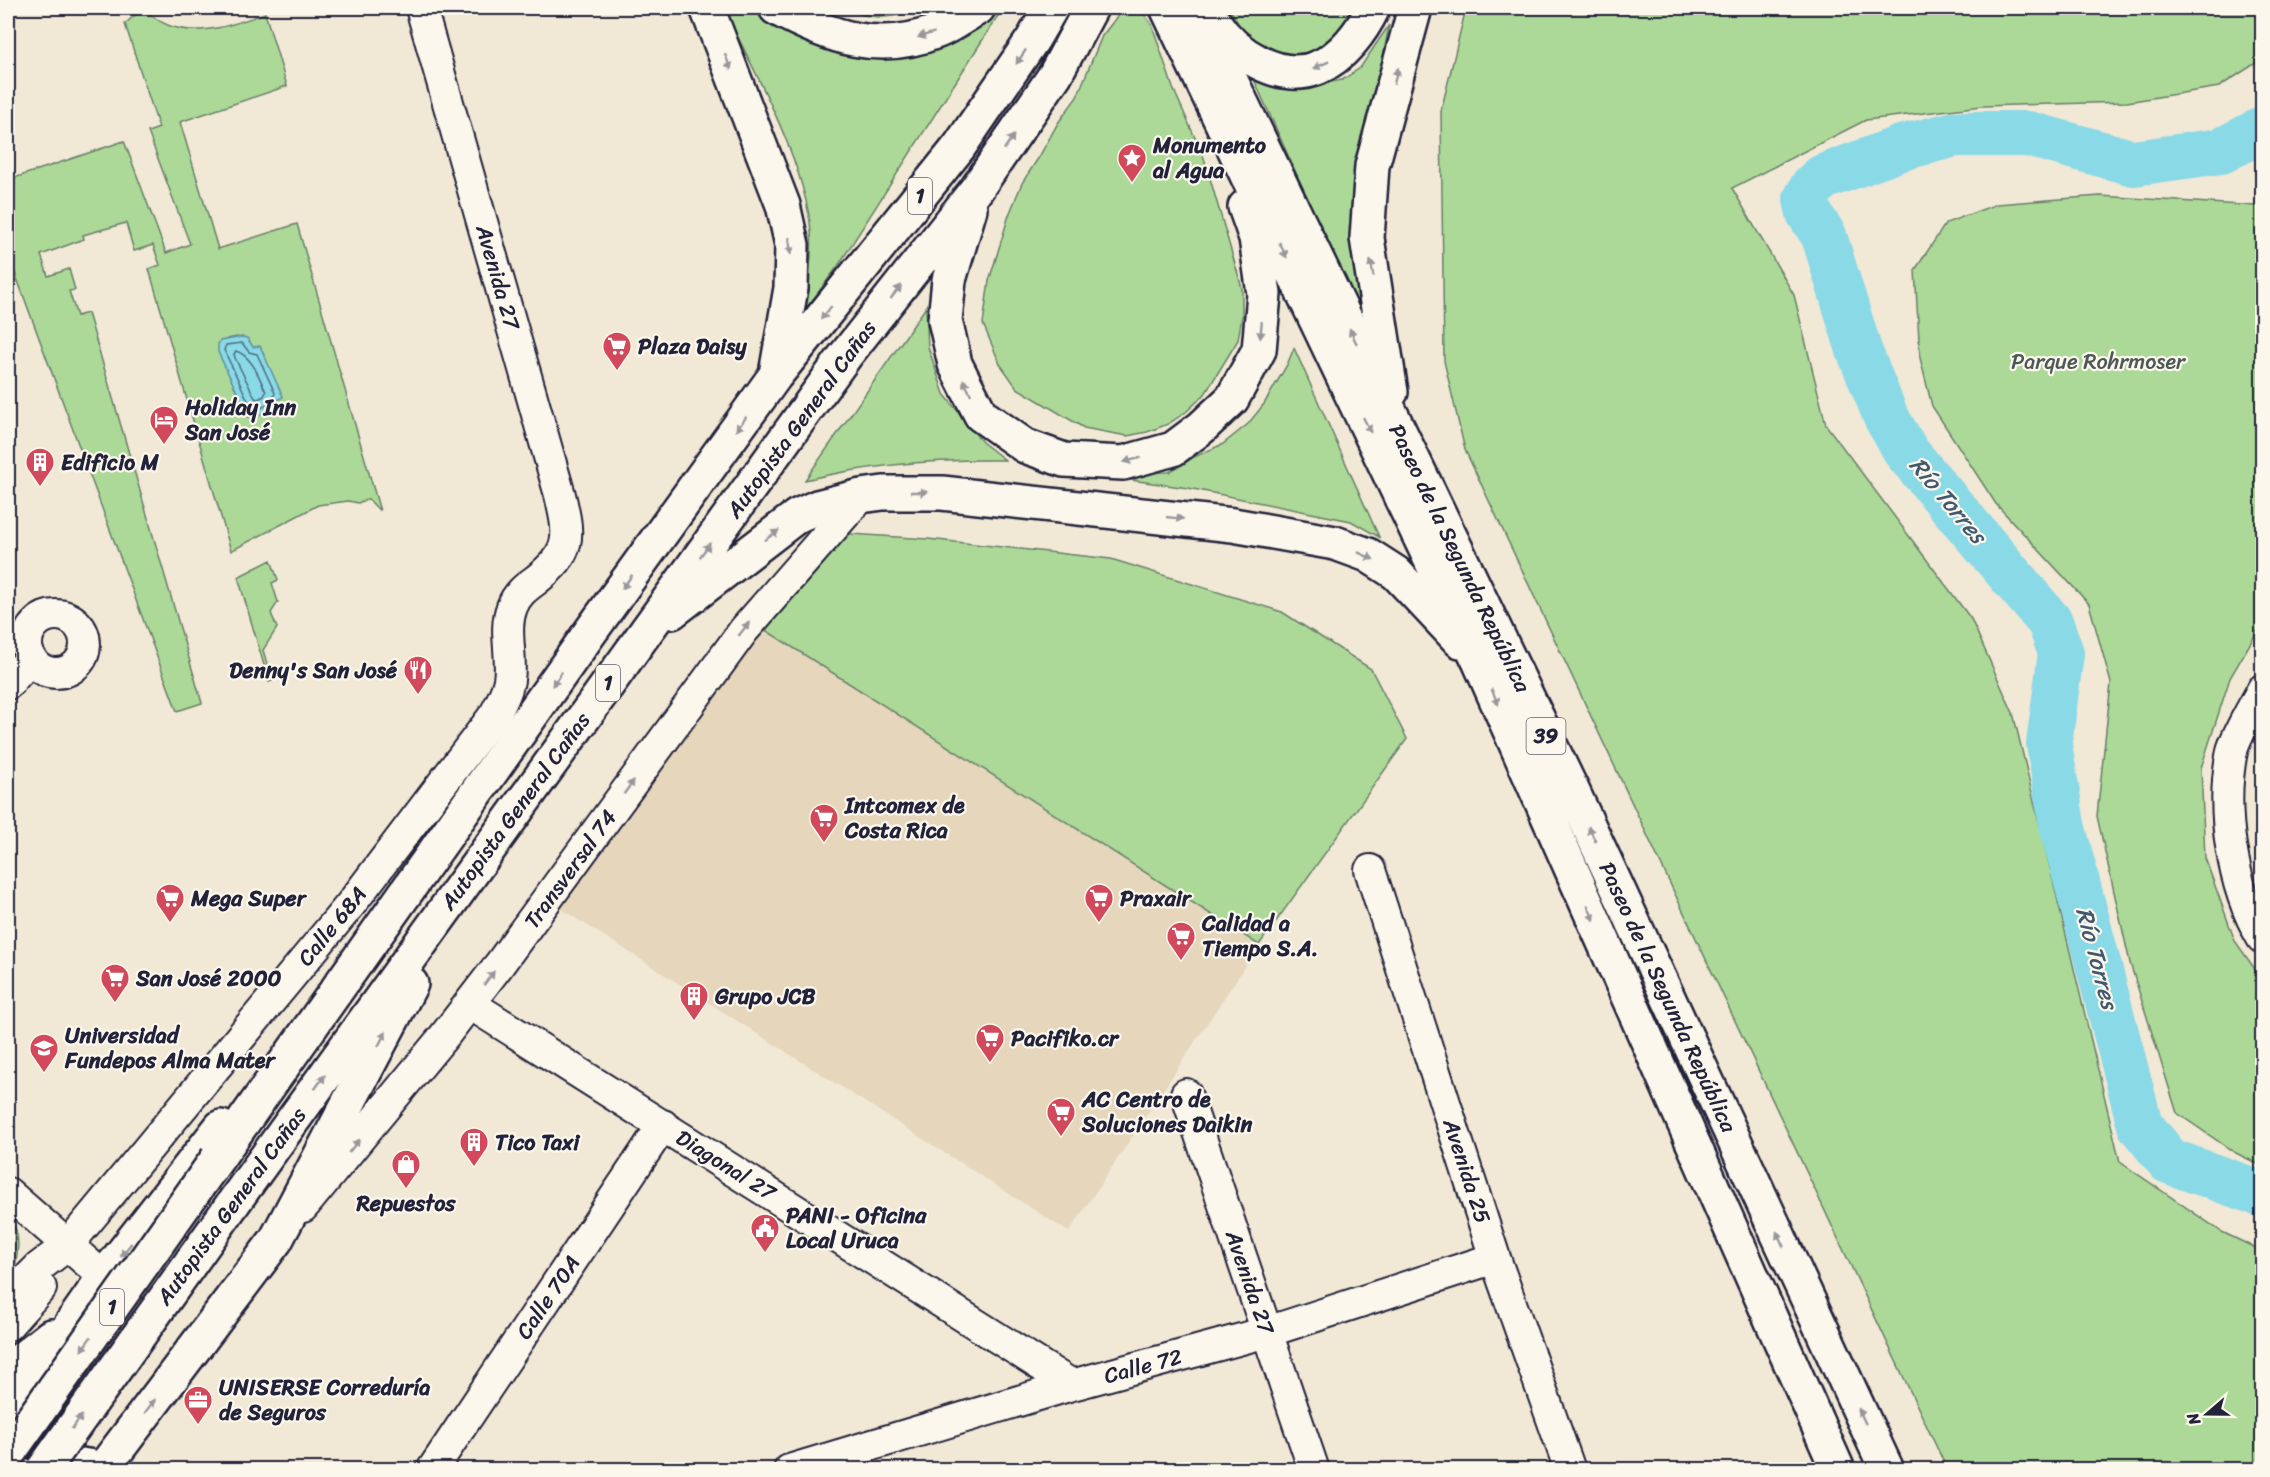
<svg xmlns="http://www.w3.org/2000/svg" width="2270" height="1477" viewBox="0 0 2270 1477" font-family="Sriracha,sans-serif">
  <rect width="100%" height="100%" fill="#f1e8d6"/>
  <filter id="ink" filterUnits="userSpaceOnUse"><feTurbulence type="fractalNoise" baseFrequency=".0167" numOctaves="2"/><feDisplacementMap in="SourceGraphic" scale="12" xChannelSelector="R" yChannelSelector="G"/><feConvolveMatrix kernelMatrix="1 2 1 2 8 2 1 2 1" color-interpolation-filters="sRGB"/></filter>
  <g filter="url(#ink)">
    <path fill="#e5d6bc" d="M 756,624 L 1259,945 L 1069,1232 L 557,906 Z"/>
    <path fill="#acd997" stroke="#677e69" stroke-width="1.5" fill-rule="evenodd" d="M 143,8 C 151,15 159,22 170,26 C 201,37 236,24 265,13 L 287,86 L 180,122 L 218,249 L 297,224 L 380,511 L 368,499 L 358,503 L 348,501 L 318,505 L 231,551 L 149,269 L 160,265 L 153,245 L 134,251 L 126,223 L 83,235 L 84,239 L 41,255 L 48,276 L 69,269 L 75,290 L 69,291 L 77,316 L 88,313 L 202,703 L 177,711 L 8,254 L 8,180 L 124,141 L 166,253 L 190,244 L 148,132 L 159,128 L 125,24 ZM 237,337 L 250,342 L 279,405 L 249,417 L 219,352 L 227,339 Z
      M 723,8 L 760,8 L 842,44 L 979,8 L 1003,8 L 838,266 L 799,318 C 803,298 810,276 811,255 C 818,184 755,72 723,8 Z
      M 839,8 L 920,8 C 886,21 874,19 839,8 Z
      M 1122,8 L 1140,8 L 1152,25 L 1173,88 L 1204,158 L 1242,288 L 1242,316 L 1238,340 L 1205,394 L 1186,412 L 1168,424 L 1147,432 L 1127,436 L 1084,428 L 1017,388 L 1000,364 L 983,324 L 989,281 L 1009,215 L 1022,183 L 1039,157 L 1058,123 L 1077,97 L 1102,36 L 1116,18 Z
      M 1229,8 L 1359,8 L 1326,48 L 1309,57 L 1276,51 L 1248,40 Z
      M 1466,8 L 2262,8 L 2262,59 L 2219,87 L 2127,102 L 1982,106 L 1866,120 L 1732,188 L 1794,295 L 1826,425 L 1971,619 L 2013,713 L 2120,1162 L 2222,1232 L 2262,1251 L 2262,1469 L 1947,1469 L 1465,450 L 1444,361 L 1441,111 Z
      M 1389,25 L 1377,90 L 1351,252 L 1366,329 L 1252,75 L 1299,88 L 1342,80 L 1360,68 Z
      M 2100,196 L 2256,206 L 2262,201 L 2262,623 L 2230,678 L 2201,768 L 2205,858 L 2235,941 L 2262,979 L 2262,1166 L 2234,1152 L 2177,1113 L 2130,963 L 2097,816 L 2111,683 L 2089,604 L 1996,504 L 1932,406 L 1920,358 L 1915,270 L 1946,223 L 1997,204 Z
      M 926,307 L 928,347 L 944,394 L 982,442 L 1005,460 C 937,459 871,464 805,480 Z
      M 1294,348 L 1379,537 L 1351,521 L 1188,488 L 1081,473 L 1169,472 L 1194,457 L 1223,444 L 1248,424 L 1264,404 L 1287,365 Z
      M 835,533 L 928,539 L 1111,559 L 1282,612 L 1371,669 L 1407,739 L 1259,945 L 756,624 Z
      M 271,560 L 278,580 L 272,583 L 278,602 L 271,613 L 277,628 L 263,650 L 272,681 L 269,682 L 238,577 Z
      M 8,620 L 18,638 L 18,658 L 8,668 Z
      M 8,1217 C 10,1221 14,1226 16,1230 C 20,1242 17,1272 8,1281 Z"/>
    <path fill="#8ad9e7" stroke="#6090a2" stroke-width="1.5" d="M 242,337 L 247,338 L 253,347 L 260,346 L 283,397 L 277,400 L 279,406 C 268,409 262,417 249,417 L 218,352 L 218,344 L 220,341 Z"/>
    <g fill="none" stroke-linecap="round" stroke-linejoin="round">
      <path stroke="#4c6b80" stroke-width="1.5" d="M 242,343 L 249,352 L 257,354 L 275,393 L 271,402 L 256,411 L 252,409 L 224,350 L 226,345 Z
        M 236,351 C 252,356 259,377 266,392 L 264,396 L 258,399 L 255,398 L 235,358 L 234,354 Z"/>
      <path stroke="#8ad9e7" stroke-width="46" d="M 2262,130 L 2221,151 L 2134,163 L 2028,134 L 1955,134 L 1901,148 L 1823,177 L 1813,186 L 1806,199 L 1809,213 L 1824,236 L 1859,350 L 1886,417 L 1907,453 L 2050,622 L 2061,653 L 2049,744 L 2062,825 L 2140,1125 L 2169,1161 L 2262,1194"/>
      <g stroke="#22223b" stroke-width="34">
        <path id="minor" d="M27 644a29 29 0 1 1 58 0a29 29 0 1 1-58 0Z
          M 8,684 L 31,658
          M 2262,690 C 2254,706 2236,735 2232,751 C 2220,810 2232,887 2262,938
          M 1370,870 L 1495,1258 L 1570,1470
          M 470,1004 L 1072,1385
          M 1186,1094 L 1314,1470
          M 8,1193 L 104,1277
          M 303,1207 L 445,1035 L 499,965 L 744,630 L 861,496
          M 8,1298 L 39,1267 L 68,1245 L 351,904 L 495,714 C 501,703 507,692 509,680 C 513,656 503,630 512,607 C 517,594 525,588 536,580 C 572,552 570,537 560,495 L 421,8
          M 8,1325 L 41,1288
          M 432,1470 L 663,1125
          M 789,1470 L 1072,1385 L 1267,1332 L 1495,1258"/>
      </g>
      <g stroke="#22223b" stroke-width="38">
        <path id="highway" d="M 707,8 L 783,205 L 792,245 L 791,288 L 776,374
          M 776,8 C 829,37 879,55 938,31 C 952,25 965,15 978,8
          M 1167,8 L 1480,663 L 1838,1470
          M 1196,8 L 1572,790 L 1887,1470
          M 1214,22 C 1234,53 1279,83 1317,68 C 1343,57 1362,31 1373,8
          M 970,209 L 949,280 L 945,320 L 955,364 L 981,415 L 1025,446 L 1064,460 L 1123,463 L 1173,449 L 1201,428 L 1232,399 L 1259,350 L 1264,294 L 1256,238 L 1245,207
          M 1391,392 L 1367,238 L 1372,166 L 1415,8
          M 672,612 L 797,516 L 817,507 L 861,496 L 883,493 L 942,493 L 1233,525 L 1335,543 L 1368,555 L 1396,573 L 1460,641
          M 217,1159 L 591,631 L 775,376 L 959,147 L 1033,39 L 1051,8
          M 249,1181 L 845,356 L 976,190 L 1055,75 L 1091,8
          M 8,1370 L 51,1336
          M 21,1399 C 31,1451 52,1463 103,1468
          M 8,1415 L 104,1277 L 221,1127
          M 102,1470 L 276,1240 L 411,984"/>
      </g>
      <use href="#minor" stroke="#fbf7ec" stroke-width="30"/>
      <use href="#highway" stroke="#fbf7ec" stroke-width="33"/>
      <g stroke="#22223b" stroke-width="38" stroke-linecap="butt">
        <path id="highway-bridge" d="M 8,1454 L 217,1159
          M 43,1470 L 249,1181"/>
      </g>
      <use href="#highway-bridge" stroke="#fbf7ec" stroke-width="33"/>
    </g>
    <defs><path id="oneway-solid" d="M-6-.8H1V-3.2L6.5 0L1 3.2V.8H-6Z" transform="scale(1.5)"/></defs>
    <g fill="#99979c">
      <use href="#oneway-solid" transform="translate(926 35) rotate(163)"/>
      <use href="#oneway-solid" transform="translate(1021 57) rotate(124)"/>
      <use href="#oneway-solid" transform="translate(728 62) rotate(69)"/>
      <use href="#oneway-solid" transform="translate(1321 65) rotate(156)"/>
      <use href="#oneway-solid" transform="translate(1396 76) rotate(-75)"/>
      <use href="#oneway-solid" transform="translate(1009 142) rotate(-56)"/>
      <use href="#oneway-solid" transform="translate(790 246) rotate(85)"/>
      <use href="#oneway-solid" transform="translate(1283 250) rotate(64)"/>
      <use href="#oneway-solid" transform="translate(1372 268) rotate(-99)"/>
      <use href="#oneway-solid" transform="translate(896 292) rotate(-52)"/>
      <use href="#oneway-solid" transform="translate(826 313) rotate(129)"/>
      <use href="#oneway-solid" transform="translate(1261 330) rotate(95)"/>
      <use href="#oneway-solid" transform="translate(1353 336) rotate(-115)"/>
      <use href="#oneway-solid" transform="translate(967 387) rotate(-117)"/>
      <use href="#oneway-solid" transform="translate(741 424) rotate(126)"/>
      <use href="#oneway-solid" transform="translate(1367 425) rotate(64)"/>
      <use href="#oneway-solid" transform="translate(1132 460) rotate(165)"/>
      <use href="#oneway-solid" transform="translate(919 492)"/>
      <use href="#oneway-solid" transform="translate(1175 518) rotate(6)"/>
      <use href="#oneway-solid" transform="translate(772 535) rotate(-37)"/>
      <use href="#oneway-solid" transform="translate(705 550) rotate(-54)"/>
      <use href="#oneway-solid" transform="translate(1366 556) rotate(25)"/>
      <use href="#oneway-solid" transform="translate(627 582) rotate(126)"/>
      <use href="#oneway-solid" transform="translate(744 629) rotate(-52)"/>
      <use href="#oneway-solid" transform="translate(557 679) rotate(125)"/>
      <use href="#oneway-solid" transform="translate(1495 697) rotate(66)"/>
      <use href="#oneway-solid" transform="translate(629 787) rotate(-54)"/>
      <use href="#oneway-solid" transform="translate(1592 834) rotate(-115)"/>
      <use href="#oneway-solid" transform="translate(1591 913) rotate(66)"/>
      <use href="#oneway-solid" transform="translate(489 978) rotate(-53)"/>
      <use href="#oneway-solid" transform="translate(382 1039) rotate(-62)"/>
      <use href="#oneway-solid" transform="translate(320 1082) rotate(-54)"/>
      <use href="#oneway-solid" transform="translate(354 1146) rotate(-51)"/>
      <use href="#oneway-solid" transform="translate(1780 1239) rotate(-115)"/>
      <use href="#oneway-solid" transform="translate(126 1250) rotate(128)"/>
      <use href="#oneway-solid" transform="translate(86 1344) rotate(125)"/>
      <use href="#oneway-solid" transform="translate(150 1406) rotate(-53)"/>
      <use href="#oneway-solid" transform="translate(1862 1416) rotate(-115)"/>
      <use href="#oneway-solid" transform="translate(77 1422) rotate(-54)"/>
    </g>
  </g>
  <defs>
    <g id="sight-pin" transform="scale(1.5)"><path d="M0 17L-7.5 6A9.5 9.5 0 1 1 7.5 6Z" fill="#d1495b" stroke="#fbf7ec"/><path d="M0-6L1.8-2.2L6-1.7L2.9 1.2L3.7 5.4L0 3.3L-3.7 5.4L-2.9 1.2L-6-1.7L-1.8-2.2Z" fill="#fff"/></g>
    <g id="supermarket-pin" transform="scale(1.5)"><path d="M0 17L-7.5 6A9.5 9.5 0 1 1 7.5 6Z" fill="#d1495b" stroke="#fbf7ec"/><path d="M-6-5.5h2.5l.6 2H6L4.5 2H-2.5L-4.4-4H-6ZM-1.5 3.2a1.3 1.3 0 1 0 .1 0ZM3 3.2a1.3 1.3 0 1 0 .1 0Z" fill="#fff"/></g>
    <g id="hotel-pin" transform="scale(1.5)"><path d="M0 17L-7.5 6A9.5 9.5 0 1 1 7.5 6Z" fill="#d1495b" stroke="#fbf7ec"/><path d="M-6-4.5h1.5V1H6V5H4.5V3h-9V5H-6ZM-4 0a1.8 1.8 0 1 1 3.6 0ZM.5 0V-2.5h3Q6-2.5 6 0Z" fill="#fff"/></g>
    <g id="building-pin" transform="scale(1.5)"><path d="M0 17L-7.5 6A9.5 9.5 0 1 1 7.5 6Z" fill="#d1495b" stroke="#fbf7ec"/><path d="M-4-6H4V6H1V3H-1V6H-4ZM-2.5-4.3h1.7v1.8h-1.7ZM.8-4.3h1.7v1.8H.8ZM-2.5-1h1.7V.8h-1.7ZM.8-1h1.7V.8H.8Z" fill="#fff"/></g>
    <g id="restaurant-pin" transform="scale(1.5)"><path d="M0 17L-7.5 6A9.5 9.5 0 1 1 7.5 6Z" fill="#d1495b" stroke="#fbf7ec"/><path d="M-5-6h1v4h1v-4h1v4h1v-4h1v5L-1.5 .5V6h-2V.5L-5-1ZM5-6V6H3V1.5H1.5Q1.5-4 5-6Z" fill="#fff"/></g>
    <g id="school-pin" transform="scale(1.5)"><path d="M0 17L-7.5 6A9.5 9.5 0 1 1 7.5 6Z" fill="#d1495b" stroke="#fbf7ec"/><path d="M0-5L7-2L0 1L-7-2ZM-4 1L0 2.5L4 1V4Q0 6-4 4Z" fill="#fff"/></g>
    <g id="shop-pin" transform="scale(1.5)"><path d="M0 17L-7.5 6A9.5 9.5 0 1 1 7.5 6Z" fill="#d1495b" stroke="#fbf7ec"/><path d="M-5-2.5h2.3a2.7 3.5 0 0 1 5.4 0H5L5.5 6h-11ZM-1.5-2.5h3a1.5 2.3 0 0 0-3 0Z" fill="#fff"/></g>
    <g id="civic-pin" transform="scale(1.5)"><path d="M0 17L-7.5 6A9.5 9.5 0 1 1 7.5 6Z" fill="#d1495b" stroke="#fbf7ec"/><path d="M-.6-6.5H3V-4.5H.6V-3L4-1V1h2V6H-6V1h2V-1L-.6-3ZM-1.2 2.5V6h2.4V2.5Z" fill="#fff"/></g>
    <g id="office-pin" transform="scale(1.5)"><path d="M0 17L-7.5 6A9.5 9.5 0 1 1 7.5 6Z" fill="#d1495b" stroke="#fbf7ec"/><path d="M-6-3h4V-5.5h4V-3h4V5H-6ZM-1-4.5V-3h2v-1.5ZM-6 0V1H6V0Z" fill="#fff"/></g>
  </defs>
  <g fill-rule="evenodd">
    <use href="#sight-pin" x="1132" y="158"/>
    <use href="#supermarket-pin" x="617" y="346"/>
    <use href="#hotel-pin" x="164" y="420"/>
    <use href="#building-pin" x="40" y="462"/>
    <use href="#restaurant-pin" x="418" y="670"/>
    <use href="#supermarket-pin" x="824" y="818"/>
    <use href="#supermarket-pin" x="170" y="898"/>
    <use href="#supermarket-pin" x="1099" y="898"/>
    <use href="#supermarket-pin" x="1181" y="936"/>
    <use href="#supermarket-pin" x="115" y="978"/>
    <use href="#building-pin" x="694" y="996"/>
    <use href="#supermarket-pin" x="990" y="1038"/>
    <use href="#school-pin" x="44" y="1048"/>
    <use href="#supermarket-pin" x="1061" y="1112"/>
    <use href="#building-pin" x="474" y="1142"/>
    <use href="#shop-pin" x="406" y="1164"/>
    <use href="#civic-pin" x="765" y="1228"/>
    <use href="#office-pin" x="198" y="1400"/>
  </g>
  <g text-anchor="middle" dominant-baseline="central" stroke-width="4.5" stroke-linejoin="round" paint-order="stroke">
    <g fill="#fbf7ec" stroke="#636270" stroke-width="1.5">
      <rect x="908" y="178" width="24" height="36" rx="4.5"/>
      <rect x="596" y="665" width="24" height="36" rx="4.5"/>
      <rect x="1526.5" y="718" width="39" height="36" rx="4.5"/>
      <rect x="100" y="1289" width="24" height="36" rx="4.5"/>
    </g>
    <g font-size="21" font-weight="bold" fill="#22223b">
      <text x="920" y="196">1</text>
      <text x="608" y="683">1</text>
      <text x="1546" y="736">39</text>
      <text x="112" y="1307">1</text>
    </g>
    <g font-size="22" font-weight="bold" fill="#22223b" stroke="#fbf7ec" text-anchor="start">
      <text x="1153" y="145">Monumento<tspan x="1153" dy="25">al Agua</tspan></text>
      <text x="638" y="346">Plaza Daisy</text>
      <text x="185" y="407">Holiday Inn<tspan x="185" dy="25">San José</tspan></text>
      <text x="61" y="462">Edificio M</text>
      <text x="397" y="670" text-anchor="end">Denny's San José</text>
      <text x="845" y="805">Intcomex de<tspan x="845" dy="25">Costa Rica</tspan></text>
      <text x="191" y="898">Mega Super</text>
      <text x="1120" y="898">Praxair</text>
      <text x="1202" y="923">Calidad a<tspan x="1202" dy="25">Tiempo S.A.</tspan></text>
      <text x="136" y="978">San José 2000</text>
      <text x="715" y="996">Grupo JCB</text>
      <text x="65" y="1035">Universidad<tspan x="65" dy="25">Fundepos Alma Mater</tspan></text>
      <text x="1011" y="1038">Pacifiko.cr</text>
      <text x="1082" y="1099">AC Centro de<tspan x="1082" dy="25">Soluciones Daikin</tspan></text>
      <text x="495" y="1142">Tico Taxi</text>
      <text x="406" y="1203" text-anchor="middle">Repuestos</text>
      <text x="786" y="1215">PANI - Oficina<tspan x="786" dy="25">Local Uruca</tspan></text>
      <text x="219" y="1387">UNISERSE Correduría<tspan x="219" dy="25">de Seguros</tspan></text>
    </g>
    <g font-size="22" fill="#22223b" stroke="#fbf7ec">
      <text transform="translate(498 277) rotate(74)">Avenida 27</text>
      <text transform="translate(801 419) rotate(-54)">Autopista General Cañas</text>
      <text transform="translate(1460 558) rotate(64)">Paseo de la Segunda República</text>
      <text transform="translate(515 811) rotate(-54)">Autopista General Cañas</text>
      <text transform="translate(570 869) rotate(-54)">Transversal 74</text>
      <text transform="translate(332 926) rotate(-51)">Calle 68A</text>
      <text transform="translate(1668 997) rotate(65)">Paseo de la Segunda República</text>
      <text transform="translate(726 1165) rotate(32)">Diagonal 27</text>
      <text transform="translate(1467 1171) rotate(72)">Avenida 25</text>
      <text transform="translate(231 1206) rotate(-54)">Autopista General Cañas</text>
      <text transform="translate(1250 1282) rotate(71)">Avenida 27</text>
      <text transform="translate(548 1297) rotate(-56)">Calle 70A</text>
      <text transform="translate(1143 1366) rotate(-15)">Calle 72</text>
    </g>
    <g font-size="22" fill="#4b5957" stroke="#fbf7ec">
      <text x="2098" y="361">Parque Rohrmoser</text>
    </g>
    <g font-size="24" font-style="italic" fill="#41596f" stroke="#fbf7ec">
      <text transform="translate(1948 500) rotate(50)">Río Torres</text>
      <text transform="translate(2097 958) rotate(75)">Río Torres</text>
    </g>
  </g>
  <rect width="2270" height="1477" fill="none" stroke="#fbf7ec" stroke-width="30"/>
  <rect x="15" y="15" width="2240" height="1447" fill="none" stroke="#22223b" stroke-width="2" filter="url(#ink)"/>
  <g transform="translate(2207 1414) rotate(250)" stroke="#fbf7ec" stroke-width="4.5" paint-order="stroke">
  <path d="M0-4.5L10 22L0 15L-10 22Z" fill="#22223b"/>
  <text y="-9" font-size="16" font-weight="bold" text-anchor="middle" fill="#22223b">N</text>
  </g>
</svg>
